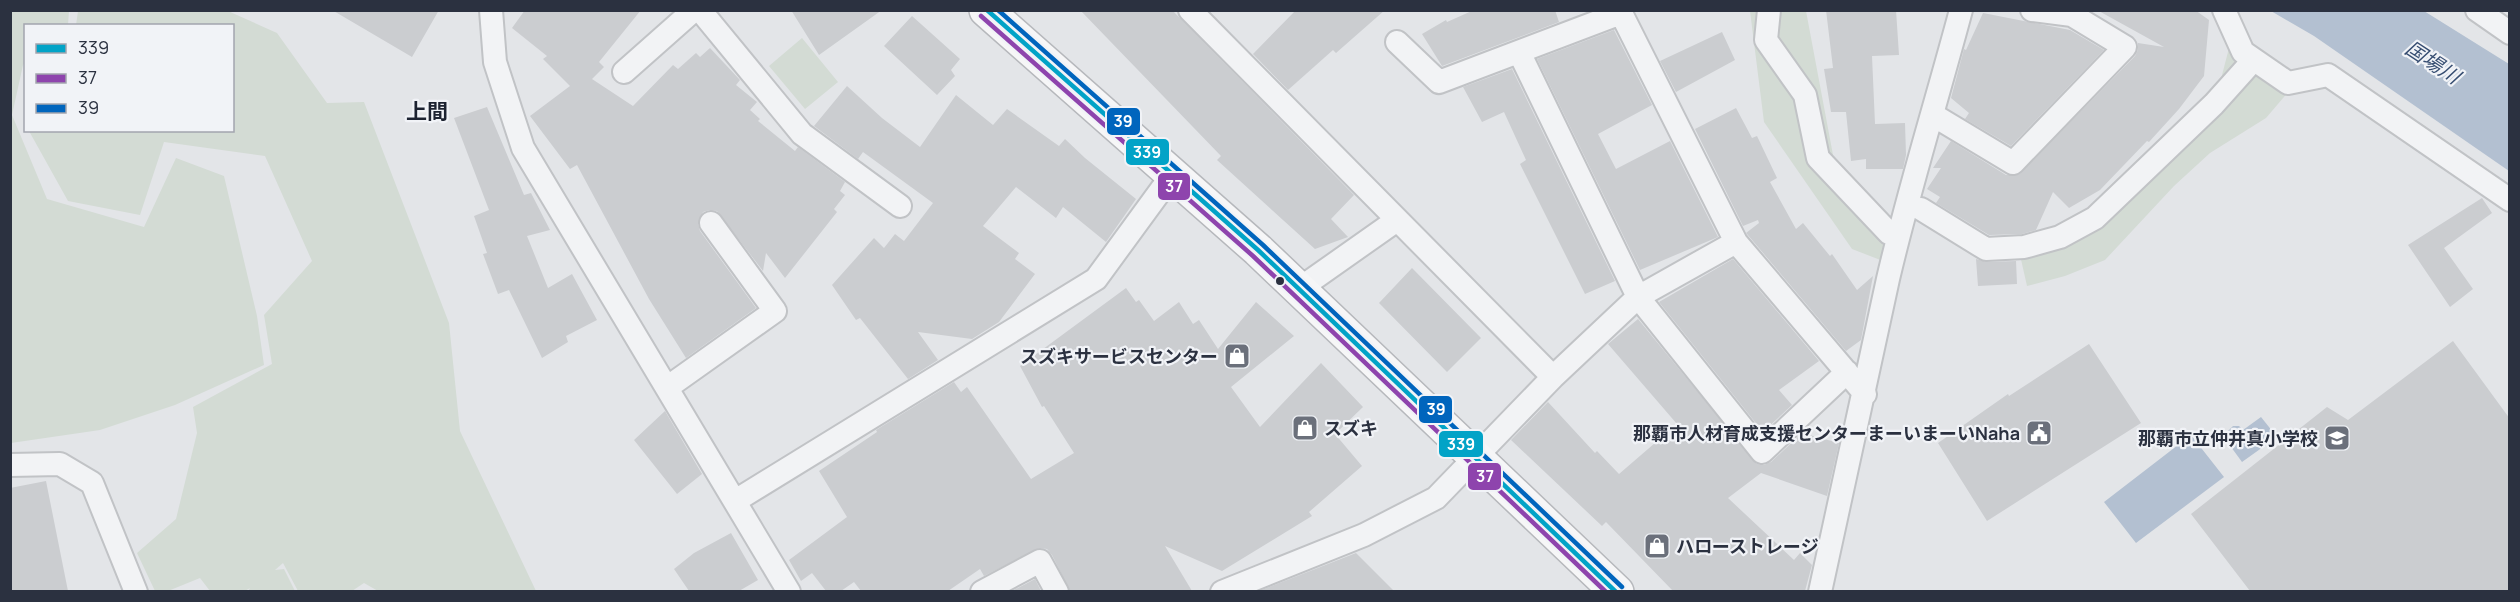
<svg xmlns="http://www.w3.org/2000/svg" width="2520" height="602" viewBox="0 0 2520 602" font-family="Manrope,'Noto Sans JP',sans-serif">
  <rect width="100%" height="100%" fill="#e3e5e8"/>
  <path fill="#d3dbd4" d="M 10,11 L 69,11 L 68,25 L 26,26 L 25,63 L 23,65 L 12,115 L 47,199 L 144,227 L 176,158 L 224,176 L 257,316 L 264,365 L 175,405 L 100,430 L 11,443 Z
    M 78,11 L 228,11 L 277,33 L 327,103 L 364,102 L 449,323 L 460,431 L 536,591 L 378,591 L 364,583 L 352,591 L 298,591 L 283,563 L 275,570 L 284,569 L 295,591 L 248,591 L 250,588 L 245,591 L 210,591 L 200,578 L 168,591 L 155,591 L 137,553 L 176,519 L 197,433 L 193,407 L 272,364 L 264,315 L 312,261 L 265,156 L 164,142 L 140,215 L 68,201 L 29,131 L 232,130 L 232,26 L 76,25 Z
    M 1750,11 L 1806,11 L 1836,171 L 1890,228 L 1883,261 L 1852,249 L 1764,122 Z
    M 802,38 L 838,82 L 805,109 L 769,66 Z
    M 2229,48 L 2289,91 L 2266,118 L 2210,153 L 2174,186 L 2105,260 L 2065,276 L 2027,286 L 2020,255 L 1984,243 L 2029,242 L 2086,211 L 2208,100 L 2221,79 Z"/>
  <path fill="#b3c0d1" d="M 2271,11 L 2424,11 L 2509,64 L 2509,171 L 2314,36 Z
    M 2261,417 L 2277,437 L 2242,462 L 2223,436 L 2233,426 L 2239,426 L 2243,430 Z
    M 2191,435 L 2224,477 L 2136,543 L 2104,502 Z"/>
  <path fill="#cbcdd0" d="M 332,10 L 439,10 L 412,57 Z
    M 525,10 L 641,10 L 599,62 L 604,67 L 592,79 L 633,106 L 673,65 L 678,69 L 696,53 L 700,57 L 710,48 L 740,80 L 736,85 L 757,102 L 750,110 L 760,119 L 758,121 L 795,151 L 798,147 L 845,182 L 840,191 L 845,195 L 834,209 L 837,212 L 785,278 L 766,253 L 763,271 L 717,211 L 709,210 L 703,212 L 698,224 L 700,231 L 756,308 L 686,358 L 649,299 L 577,165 L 570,169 L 530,116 L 570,86 L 543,59 L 547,56 L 512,28 Z
    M 791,10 L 882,10 L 819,55 Z
    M 1080,10 L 1172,10 L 1354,195 L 1331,219 L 1348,237 L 1315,249 L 1217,160 L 1221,156 Z
    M 1296,10 L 1385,10 L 1336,53 L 1333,50 L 1288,90 L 1253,54 Z
    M 1474,10 L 1555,10 L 1559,22 L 1442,66 L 1422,34 L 1446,20 L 1447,22 Z
    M 1826,10 L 1896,10 L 1899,55 L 1872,56 L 1875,124 L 1905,123 L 1906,155 L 1903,169 L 1866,169 L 1866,159 L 1851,161 L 1846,112 L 1831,112 L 1824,69 L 1833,68 Z
    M 2097,10 L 2195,10 L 2209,20 L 2204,76 L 2179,109 L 2149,142 L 2147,141 L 2100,190 L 2069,208 L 2053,192 L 2036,230 L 2022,234 L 1989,235 L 1936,203 L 1940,197 L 1927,189 L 1941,168 L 1933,168 L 1951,141 L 2006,175 L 2018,175 L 2135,56 L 2138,50 L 2138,43 L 2164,47 Z
    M 1983,13 L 2070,30 L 2104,50 L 2011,146 L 1965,119 L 1969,113 L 1951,98 L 1964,49 L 1966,50 Z
    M 912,16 L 960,59 L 951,70 L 955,76 L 937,95 L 884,46 Z
    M 1614,30 L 1652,105 L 1598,134 L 1616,169 L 1670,141 L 1718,237 L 1640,270 L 1537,59 Z
    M 1722,32 L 1735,60 L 1676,92 L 1660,61 Z
    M 1512,69 L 1615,281 L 1585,294 L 1520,164 L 1526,160 L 1504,112 L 1482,122 L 1463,87 Z
    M 847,86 L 882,118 L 920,147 L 956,95 L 993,125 L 1007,109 L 1059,146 L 1065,139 L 1085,158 L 1136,199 L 1106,242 L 1063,207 L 1056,218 L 1016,187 L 983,226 L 1019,253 L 1015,259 L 1035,274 L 999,322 L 972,339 L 918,332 L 938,360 L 908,379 L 860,318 L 856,320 L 832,285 L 874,238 L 884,248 L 895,234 L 904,241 L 933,203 L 863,152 L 858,159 L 814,126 Z
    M 487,107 L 524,195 L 531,193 L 550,230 L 527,236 L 548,288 L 572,274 L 597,320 L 566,336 L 568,342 L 542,358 L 509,290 L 498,294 L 483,254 L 487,253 L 474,216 L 489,210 L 454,118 Z
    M 1736,108 L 1752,138 L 1757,136 L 1777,178 L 1770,182 L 1796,229 L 1803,223 L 1830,256 L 1832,254 L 1857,290 L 1873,276 L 1861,340 L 1846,351 L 1747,234 L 1746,233 L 1759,223 L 1758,220 L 1743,226 L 1695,129 Z
    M 2482,198 L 2492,213 L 2444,248 L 2473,289 L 2450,307 L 2408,245 Z
    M 1733,259 L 1819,361 L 1779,390 L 1792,405 L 1763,432 L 1659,302 Z
    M 1976,259 L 1987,262 L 2016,261 L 2017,284 L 1978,286 Z
    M 1412,268 L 1481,338 L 1447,372 L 1379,303 Z
    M 1126,288 L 1136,302 L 1139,300 L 1154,321 L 1179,302 L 1193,324 L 1199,320 L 1218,349 L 1256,302 L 1294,336 L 1231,387 L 1260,427 L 1321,363 L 1363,407 L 1335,434 L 1362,466 L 1309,512 L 1312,516 L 1222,571 L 1165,546 L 1192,591 L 1070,591 L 1052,555 L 1047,549 L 1040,548 L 984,576 L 980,569 L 948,591 L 861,591 L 854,582 L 841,591 L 826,591 L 812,573 L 801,581 L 789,560 L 847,517 L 819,471 L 877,432 L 876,430 L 954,382 L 961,392 L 967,387 L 1031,479 L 1074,453 L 1044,406 L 1042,407 L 1020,366 Z
    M 1638,319 L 1757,464 L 1764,465 L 1771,462 L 1802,433 L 1839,443 L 1827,496 L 1761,473 L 1728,498 L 1794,560 L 1800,553 L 1812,565 L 1805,591 L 1673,591 L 1606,522 L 1602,526 L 1511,440 L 1548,402 L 1595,453 L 1597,451 L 1619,474 L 1677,424 L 1608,344 Z
    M 2453,341 L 2510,419 L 2510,591 L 2250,591 L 2191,514 L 2327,407 L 2348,420 Z
    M 2089,344 L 2141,423 L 1987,521 L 1938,443 L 2008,394 L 2009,396 Z
    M 665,411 L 702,474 L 677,494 L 634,440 Z
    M 46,481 L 68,591 L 10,591 L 10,488 Z
    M 731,533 L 758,580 L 739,591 L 689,591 L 674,569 L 694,553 Z
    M 1356,553 L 1394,591 L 1259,591 Z
    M 1035,579 L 1041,591 L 1012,591 Z"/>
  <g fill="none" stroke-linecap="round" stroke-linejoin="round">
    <g stroke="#c1c3c6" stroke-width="26">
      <path id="street" d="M 491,10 L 495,62 L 523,148 L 789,592
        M 700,10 L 802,134 L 900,206
        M 1190,10 L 1553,377 L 1436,498 L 1364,535 L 1222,592
        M 1769,10 L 1766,40 L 1805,95 L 1818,158 L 1889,233
        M 2224,10 L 2243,52 L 2288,83 L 2328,75 L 2510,200
        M 2477,10 L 2510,33
        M 1397,42 L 1439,82 L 1621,13 L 1736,242 L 1865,394
        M 1519,52 L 1638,297 L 1762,452 L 1847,372
        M 624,72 L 694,10
        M 1933,115 L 2013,163 L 2125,47 L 2072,15 L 2032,10
        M 1921,209 L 1986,249 L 2024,247 L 2060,237 L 2095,218 L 2214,104 L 2249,65
        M 1299,289 L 1397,220
        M 1553,377 L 1638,297 L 1736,242
        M 668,387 L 775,311 L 711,223
        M 10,465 L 60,464 L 92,483 L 136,592
        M 735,501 L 1096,279 L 1172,175
        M 982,592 L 1040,561 L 1057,592
        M 1820,592 C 1843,488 1865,383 1888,279 C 1909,189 1937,100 1961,10"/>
    </g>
    <g stroke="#b6b8bc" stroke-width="36">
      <path id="highway" d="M 986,10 L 1258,250 L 1617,592"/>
    </g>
    <use href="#street" stroke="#f2f3f5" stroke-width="22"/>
    <use href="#highway" stroke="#f6f6f7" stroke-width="33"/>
    <g stroke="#f1f3f7" stroke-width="9">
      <path id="bus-1" d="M 987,10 L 1258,250 L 1616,592"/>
    </g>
    <g stroke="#f1f3f7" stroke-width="9">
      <path id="bus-2" d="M 981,16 L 1253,256 L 1606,592"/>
    </g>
    <g stroke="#f1f3f7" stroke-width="9">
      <path id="bus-3" d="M 998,10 L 1263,245 L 1622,587"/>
    </g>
    <use href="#bus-1" stroke="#02a3c7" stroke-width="4.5"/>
    <use href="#bus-2" stroke="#8e44ad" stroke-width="4.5"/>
    <use href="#bus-3" stroke="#0065bd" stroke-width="4.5"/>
  </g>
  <defs>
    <g id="shop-square" transform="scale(1.35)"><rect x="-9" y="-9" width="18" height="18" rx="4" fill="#6b707b" stroke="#f1f3f7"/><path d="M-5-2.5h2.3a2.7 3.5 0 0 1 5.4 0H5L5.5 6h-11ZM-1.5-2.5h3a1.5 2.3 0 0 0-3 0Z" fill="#fff"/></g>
    <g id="civic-square" transform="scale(1.35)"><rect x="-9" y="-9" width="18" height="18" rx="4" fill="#6b707b" stroke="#f1f3f7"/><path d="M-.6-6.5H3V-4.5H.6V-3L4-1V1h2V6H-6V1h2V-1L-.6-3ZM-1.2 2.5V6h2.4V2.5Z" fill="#fff"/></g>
    <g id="school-square" transform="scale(1.35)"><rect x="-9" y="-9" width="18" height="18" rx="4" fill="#6b707b" stroke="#f1f3f7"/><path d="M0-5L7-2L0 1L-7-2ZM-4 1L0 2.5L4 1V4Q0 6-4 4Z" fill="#fff"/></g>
  </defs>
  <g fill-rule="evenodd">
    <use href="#shop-square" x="1237" y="356"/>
    <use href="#shop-square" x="1305" y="428"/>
    <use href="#civic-square" x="2039" y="433"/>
    <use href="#school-square" x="2337" y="438"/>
    <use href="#shop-square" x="1657" y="546"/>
  </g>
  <circle fill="#2b3140" stroke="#f1f3f7" stroke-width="2" cx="1280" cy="281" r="5"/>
  <g text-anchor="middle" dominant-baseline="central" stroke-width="4.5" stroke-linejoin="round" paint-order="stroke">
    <g font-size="18" font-weight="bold" fill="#2b3140" stroke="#f1f3f7" text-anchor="end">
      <text x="1218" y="356">スズキサービスセンター</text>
      <text x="1324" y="428" text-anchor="start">スズキ</text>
      <text x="2020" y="433">那覇市人材育成支援センターまーいまーいNaha</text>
      <text x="2318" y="438">那覇市立仲井真小学校</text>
      <text x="1676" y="546" text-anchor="start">ハローストレージ</text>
    </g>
    <g font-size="20" font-style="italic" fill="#374e72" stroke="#f1f3f7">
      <text transform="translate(2433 62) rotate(33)">国場川</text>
    </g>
    <g font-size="21" font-weight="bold" fill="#1d2331" stroke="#f1f3f7">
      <text x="427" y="111">上間</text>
    </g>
  </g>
  <g stroke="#f1f3f7" stroke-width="2">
    <rect x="1106" y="107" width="35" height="29" rx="6" fill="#0065bd"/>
    <rect x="1125" y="138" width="45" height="28" rx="6" fill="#02a3c7"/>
    <rect x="1157" y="172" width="34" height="29" rx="6" fill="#8e44ad"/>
    <rect x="1418" y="395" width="35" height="29" rx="6" fill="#0065bd"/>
    <rect x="1438" y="430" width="46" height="28" rx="6" fill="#02a3c7"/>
    <rect x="1467" y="462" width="35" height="29" rx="6" fill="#8e44ad"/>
  </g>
  <g font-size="16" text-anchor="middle" font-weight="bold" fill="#fff">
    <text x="1123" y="127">39</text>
    <text x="1147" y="158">339</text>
    <text x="1174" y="192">37</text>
    <text x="1436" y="415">39</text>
    <text x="1461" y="450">339</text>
    <text x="1485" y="482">37</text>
  </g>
  <rect width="2520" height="602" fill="none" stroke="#2b3140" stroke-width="24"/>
  <rect x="24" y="24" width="210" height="108" fill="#f1f3f7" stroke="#a2a5ae" stroke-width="1.5"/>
  <rect x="36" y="44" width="30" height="9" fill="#02a3c7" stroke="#a2a5ae" stroke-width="1.5"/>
  <text x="78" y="54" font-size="18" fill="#2b3140">339</text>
  <rect x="36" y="74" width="30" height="9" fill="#8e44ad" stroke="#a2a5ae" stroke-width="1.5"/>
  <text x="78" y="84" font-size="18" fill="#2b3140">37</text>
  <rect x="36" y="104" width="30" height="9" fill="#0065bd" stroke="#a2a5ae" stroke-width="1.5"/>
  <text x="78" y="114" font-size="18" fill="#2b3140">39</text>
</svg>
